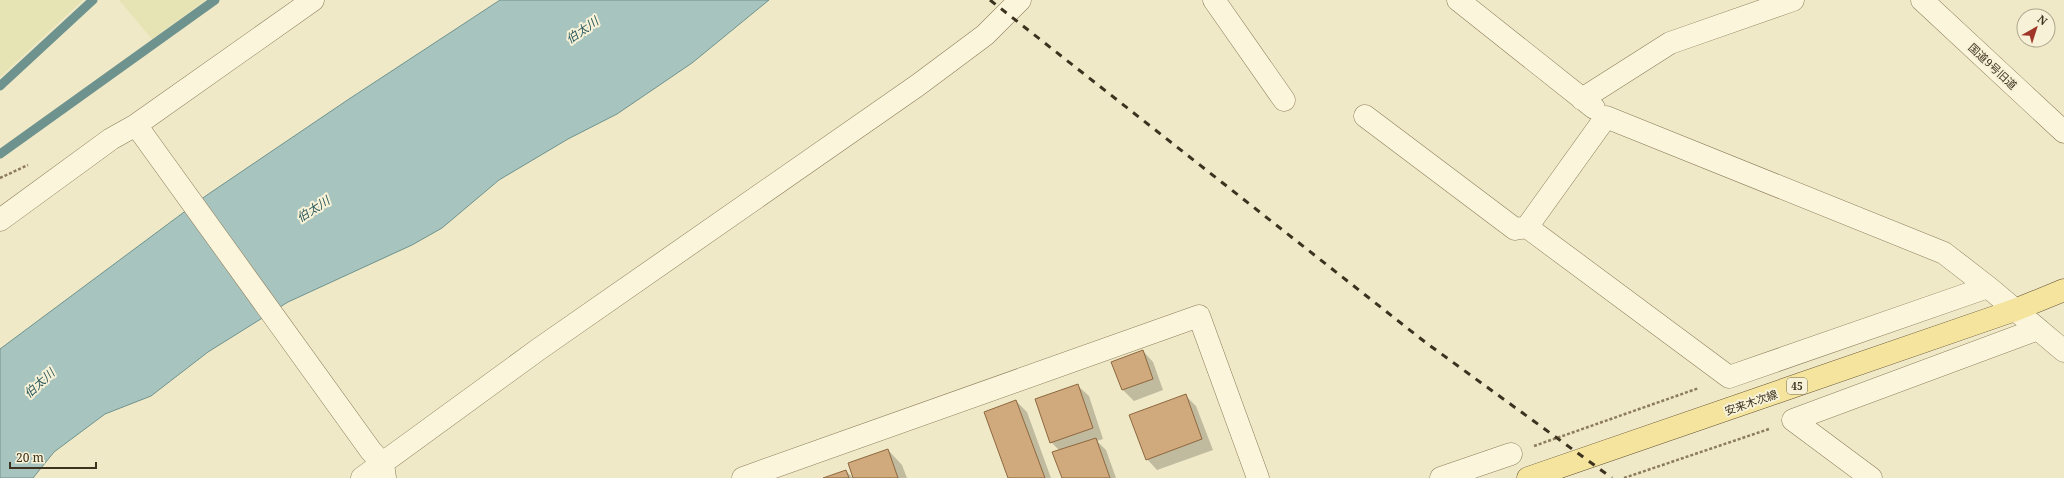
<svg xmlns="http://www.w3.org/2000/svg" width="2064" height="478" viewBox="0 0 2064 478" font-family="'Noto Serif','Noto Sans JP',serif">
  <rect width="100%" height="100%" fill="#f0e9c7"/>
  <path fill="#e6e4b4" d="M 0,0 L 83,0 L 0,77 Z
    M 119,0 L 206,0 L 152,39 Z"/>
  <path fill="#a8c4bf" stroke="#6e938e" d="M 500,0 L 769,0 L 692,63 L 617,114 L 568,139 L 499,180 L 442,228 L 412,245 L 288,302 L 208,352 L 151,396 L 105,414 L 54,452 L 33,478 L 0,478 L 0,349 L 207,195 L 349,99 Z"/>
  <path fill="#0003" d="M 1143,351 L 1153,362 L 1163,390 L 1134,401 L 1123,390 L 1113,362 Z
    M 1078,386 L 1089,396 L 1103,439 L 1097,441 L 1106,450 L 1116,478 L 1063,478 L 1060,451 L 1051,442 Z
    M 1186,396 L 1196,406 L 1213,450 L 1157,470 L 1147,459 Z
    M 1016,401 L 1027,412 L 1051,478 L 1009,478 Z
    M 888,450 L 902,465 L 907,478 L 854,478 Z
    M 846,471 L 853,478 L 826,478 Z"/>
  <g fill="none" stroke-linecap="round" stroke-linejoin="round">
    <path stroke="#6e938e" stroke-width="9" d="M 0,86 L 93,0
      M 0,154 L 215,0"/>
  </g>
  <path fill="#d0a97c" stroke="#8d6840" d="M 1143,350 L 1153,379 L 1122,390 L 1111,362 Z
    M 1078,384 L 1093,428 L 1050,443 L 1035,399 Z
    M 1186,394 L 1202,439 L 1146,460 L 1129,415 Z
    M 1016,400 L 1045,478 L 1008,478 L 984,412 Z
    M 1096,438 L 1110,478 L 1062,478 L 1052,452 Z
    M 888,449 L 898,478 L 853,478 L 848,463 Z
    M 846,470 L 849,478 L 823,478 Z"/>
  <g fill="none" stroke-linecap="round" stroke-linejoin="round">
    <g stroke="#8d7c5b" stroke-width="23">
      <path id="minor" d="M 1214,0 L 1284,100
        M 1458,0 L 1594,108
        M 1582,99 L 1670,43 L 1793,0
        M 1365,116 L 1515,229 L 1527,227
        M 136,125 L 371,451 L 383,464 L 385,478
        M 0,220 L 111,139 L 136,125 L 313,0
        M 1988,287 L 1729,377 L 1527,227 L 1606,117 L 1944,253 L 1988,287 L 2064,351
        M 362,478 L 539,349 L 918,85 L 985,35 L 1020,0
        M 743,478 L 1199,316 L 1258,478
        M 1441,478 L 1511,454
        M 1871,478 L 1793,420 L 2038,329"/>
    </g>
    <g stroke="#8d7c5b" stroke-width="23">
      <path id="tertiary" d="M 1922,0 L 2064,132"/>
    </g>
    <g stroke="#5b492f" stroke-width="23">
      <path id="primary" d="M 1528,478 L 2015,310 L 2064,290"/>
    </g>
    <path stroke="#8d7c5b" stroke-width="2.5" stroke-dasharray="3 2" stroke-linecap="butt" d="M 0,178 L 28,165
      M 1534,446 L 1699,388
      M 1624,478 L 1769,429"/>
    <use href="#minor" stroke="#faf5db" stroke-width="22"/>
    <use href="#tertiary" stroke="#faf5db" stroke-width="22"/>
    <use href="#primary" stroke="#f4e49e" stroke-width="22"/>
    <path stroke="#3d311f" stroke-width="3" stroke-dasharray="7 7" stroke-linecap="butt" d="M 990,0 L 1425,342 L 1612,478"/>
  </g>
  <g text-anchor="middle" dominant-baseline="central" stroke-width="4" stroke-linejoin="round" paint-order="stroke">
    <rect fill="#f7f2d7" stroke="#756b56" stroke-width="1" x="1787" y="378" width="20" height="16" rx="3"/>
    <g font-size="10" font-weight="bold" fill="#3d311f">
      <text x="1797" y="386">45</text>
    </g>
    <g font-size="11" fill="#3d311f" stroke="#f7f2d7">
      <text transform="translate(1993 66) rotate(43)">国道9号旧道</text>
      <text transform="translate(1751 402) rotate(-19)">安来木次線</text>
    </g>
    <g font-size="12" font-style="italic" fill="#2e5a5d" stroke="#f7f2d7">
      <text transform="translate(582 30) rotate(-35)">伯太川</text>
      <text transform="translate(313 209) rotate(-33)">伯太川</text>
      <text transform="translate(39 383) rotate(-42)">伯太川</text>
    </g>
  </g>
  <g transform="translate(2036 28) rotate(39)"><circle r="19" fill="#f7f2d7" stroke="#ada58d"/>
  <path d="M0-3L7 15L0 10L-7 15Z" fill="#9f3629"/>
  <text y="-6" font-size="11" font-weight="bold" text-anchor="middle" fill="#3d311f">N</text>
  </g>
  <path d="M10 462v6h86v-6" fill="none" stroke="#3d311f" stroke-width="2"/>
  <text x="16" y="462" font-size="12" fill="#3d311f" stroke="#f7f2d7" stroke-width="3" paint-order="stroke">20 m</text>
</svg>
